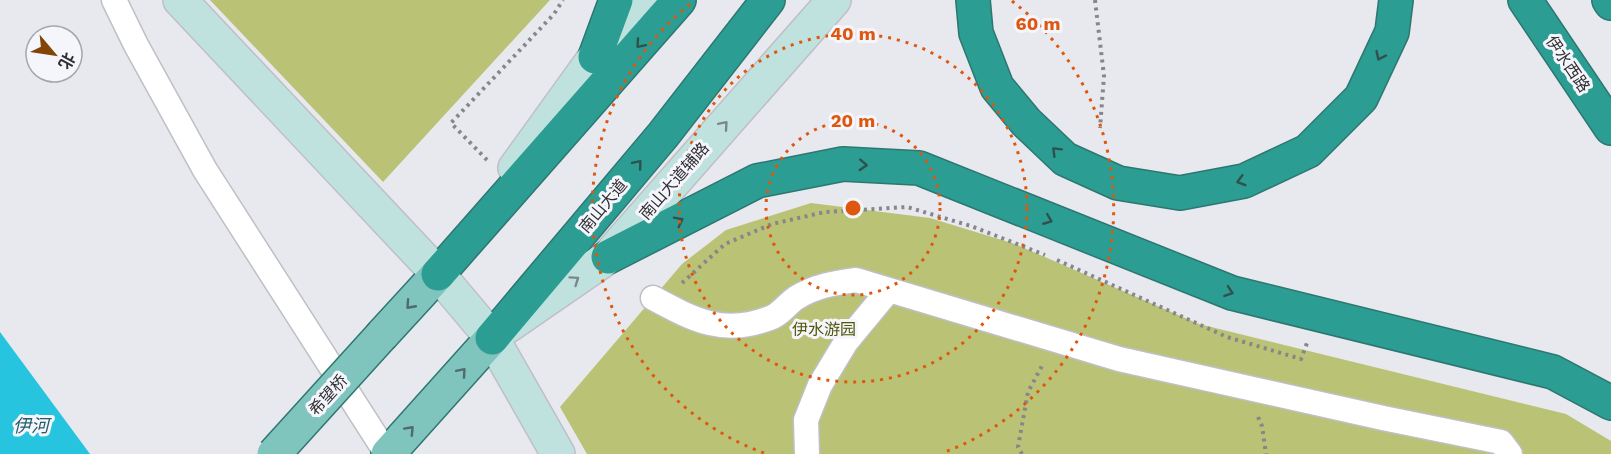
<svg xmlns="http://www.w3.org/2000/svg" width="1611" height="454" viewBox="0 0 1611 454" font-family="'Work Sans','Noto Sans SC',sans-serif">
  <rect width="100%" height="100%" fill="#e8e8ef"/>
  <path fill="#bac375" d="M 210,0 L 550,0 L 383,182 Z
    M 811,203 L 930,218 L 1015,244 L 1199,324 L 1566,414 L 1611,441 L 1611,454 L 587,454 L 560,407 L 682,264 L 726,230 Z"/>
  <path fill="#26c4de" d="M 0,332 L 90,454 L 0,454 Z"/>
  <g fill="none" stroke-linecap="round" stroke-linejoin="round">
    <g stroke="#bfbfc6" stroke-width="27">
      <path id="street" d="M 114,0 L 136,45 L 205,170 L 387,454
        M 653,298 C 694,320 723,336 770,318 C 780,315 787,304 796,298 C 815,286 834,283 856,280 L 1119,359 L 1383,418 L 1501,442 L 1510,454
        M 807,454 L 806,420 L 820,385 L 846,342 L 889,290"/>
    </g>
    <g stroke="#bfbfc6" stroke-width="36">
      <path id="secondary" d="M 180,0 L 438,274 L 492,338 L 558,454
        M 515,168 L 595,57 L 643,0
        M 508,326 L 608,257 L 834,0"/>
    </g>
    <g stroke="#2d7771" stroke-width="36">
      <path id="primary" d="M 382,335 L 438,274
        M 388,454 L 492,338"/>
    </g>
    <g stroke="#2d7771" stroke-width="36">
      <path id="highway" d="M 973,0 L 976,33 L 997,87 L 1026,122 L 1065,159 L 1118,183 L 1180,193 L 1244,181 L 1308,151 L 1361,98 L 1392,32 L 1396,0
        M 1525,0 L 1611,128
        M 1609,0 L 1611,3
        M 595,57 L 616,0
        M 608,257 L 757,181 L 843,164 L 919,168 L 1232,293 L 1553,372 L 1611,403
        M 438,274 L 679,0
        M 492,338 L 663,135 L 768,0"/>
    </g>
    <path stroke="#86868b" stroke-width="4" stroke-dasharray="3 4.5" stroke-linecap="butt" d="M 1095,0 L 1104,76 L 1100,128
      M 487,160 L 451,123 L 554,14 L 563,0
      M 1057,260 L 1227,337 L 1301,359 L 1307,343
      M 682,283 L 725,244 L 772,224 L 825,212 L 907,207 L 971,226 L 1045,255
      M 1258,417 L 1262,426 L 1266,454
      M 1022,454 L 1018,447 L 1028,392 L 1043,364"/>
    <use href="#street" stroke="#fff" stroke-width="24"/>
    <use href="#secondary" stroke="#c0e2de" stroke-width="33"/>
    <use href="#primary" stroke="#80c4be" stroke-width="33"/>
    <use href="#highway" stroke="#2c9d92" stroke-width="33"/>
    <g stroke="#2d7771" stroke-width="36" stroke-linecap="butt">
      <path id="primary-bridge" d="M 274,454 L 382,335"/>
    </g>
    <use href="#primary-bridge" stroke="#80c4be" stroke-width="33"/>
  </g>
  <defs><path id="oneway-chevron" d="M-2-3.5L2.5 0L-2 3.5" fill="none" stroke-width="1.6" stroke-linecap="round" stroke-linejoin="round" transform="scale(1.5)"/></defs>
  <g stroke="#2f5150">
    <use href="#oneway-chevron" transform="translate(640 44) rotate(131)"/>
    <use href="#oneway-chevron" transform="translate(1380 56) rotate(115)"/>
    <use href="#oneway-chevron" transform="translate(1056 151) rotate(-135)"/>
    <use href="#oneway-chevron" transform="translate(638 164) rotate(-50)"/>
    <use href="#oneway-chevron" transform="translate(863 165) rotate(3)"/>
    <use href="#oneway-chevron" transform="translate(1241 181) rotate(164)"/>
    <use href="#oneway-chevron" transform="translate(1048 220) rotate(22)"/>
    <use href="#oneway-chevron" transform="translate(679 221) rotate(-27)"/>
    <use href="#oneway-chevron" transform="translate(1229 292) rotate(19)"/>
  </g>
  <g stroke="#788988">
    <use href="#oneway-chevron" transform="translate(724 125) rotate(-49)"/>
    <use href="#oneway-chevron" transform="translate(575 280) rotate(-35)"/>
  </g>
  <g stroke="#506b6b">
    <use href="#oneway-chevron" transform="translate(410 305) rotate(132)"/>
    <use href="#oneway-chevron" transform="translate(462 372) rotate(-49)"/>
    <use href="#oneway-chevron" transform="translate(410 430) rotate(-47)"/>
  </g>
  <g fill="none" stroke="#df570e" stroke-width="3" stroke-dasharray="3 6">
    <circle cx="853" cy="208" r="87"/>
    <circle cx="853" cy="208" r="174"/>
    <path d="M764 453A261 261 0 0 1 694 1M1012 1A261 261 0 0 1 942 453"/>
  </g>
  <g text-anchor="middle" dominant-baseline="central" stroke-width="6" stroke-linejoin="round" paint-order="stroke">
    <g font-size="16" fill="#303033" stroke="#f5f5fc">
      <text transform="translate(1568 64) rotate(56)">伊水西路</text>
      <text transform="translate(674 181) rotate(-49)">南山大道辅路</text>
      <text transform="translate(603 206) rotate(-50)">南山大道</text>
      <text transform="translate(328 395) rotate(-48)">希望桥</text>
    </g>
    <g font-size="16" fill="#515609" stroke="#f5f5fc">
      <text x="824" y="329">伊水游园</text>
    </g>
    <g font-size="18" font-style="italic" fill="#235d68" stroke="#f5f5fc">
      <text x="31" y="425">伊河</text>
    </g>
  </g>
  <circle cx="853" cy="208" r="9" fill="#df570e" stroke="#f5f5fc" stroke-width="3"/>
  <g font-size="18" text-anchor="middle" font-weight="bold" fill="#df570e" stroke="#f5f5fc" stroke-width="6" stroke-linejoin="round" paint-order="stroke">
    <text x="1038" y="30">60 m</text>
    <text x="853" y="40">40 m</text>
    <text x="853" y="127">20 m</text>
  </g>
  <g transform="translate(54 54) rotate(119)"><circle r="28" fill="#f5f5fc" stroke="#a6a6ac" stroke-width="1.5"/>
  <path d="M0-4.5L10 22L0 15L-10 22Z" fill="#834505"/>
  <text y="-9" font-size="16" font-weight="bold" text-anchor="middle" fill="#303033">北</text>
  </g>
</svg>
